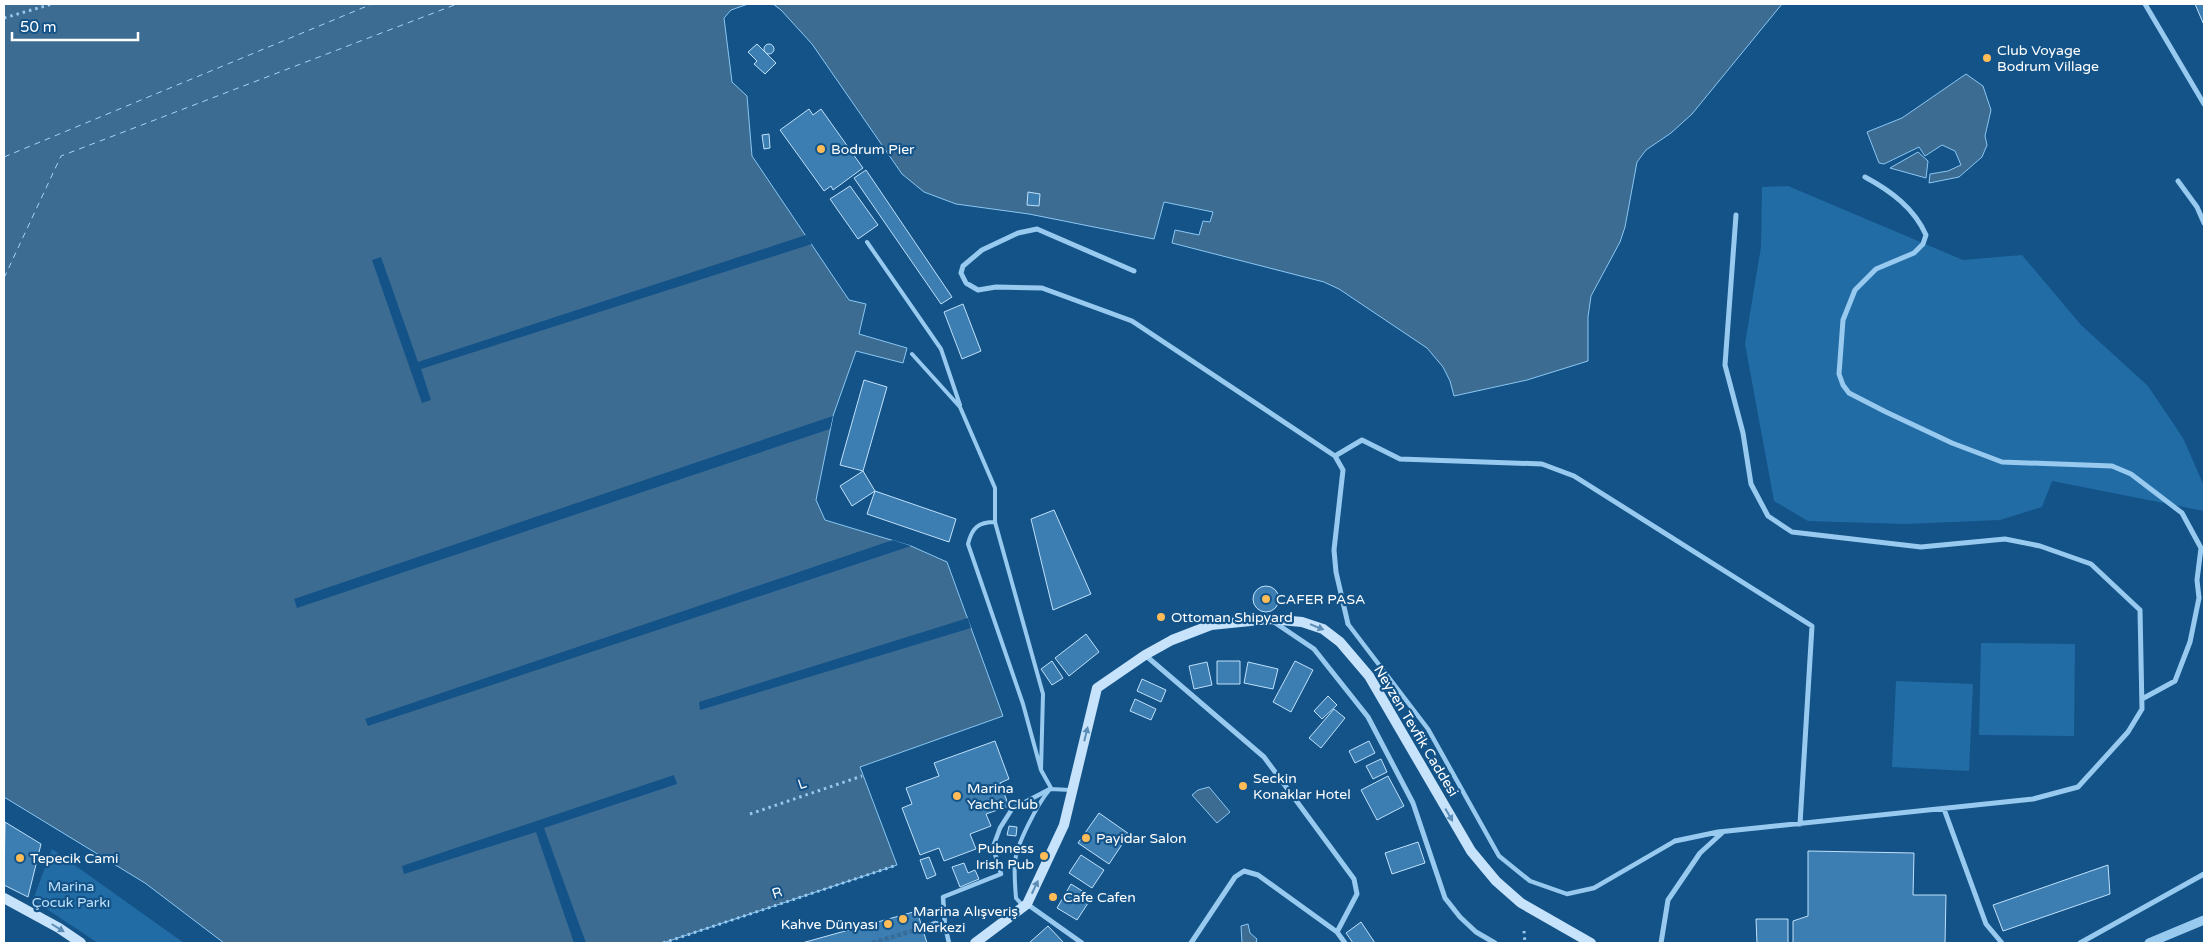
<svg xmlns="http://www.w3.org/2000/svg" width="2208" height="947" viewBox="0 0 2208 947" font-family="'Varela Round',sans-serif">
  <rect width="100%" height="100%" fill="#135388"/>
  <path fill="#226ca6" d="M 1788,186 L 1963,260 L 2022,255 L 2081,325 L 2148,386 L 2183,438 L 2204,486 L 2204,511 L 2052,481 L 2042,507 L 2000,520 L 1905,524 L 1808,521 L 1774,501 L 1745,344 L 1761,247 L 1762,187 Z
    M 1981,643 L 2075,644 L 2074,736 L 1979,735 Z
    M 1896,681 L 1973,684 L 1969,771 L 1892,767 Z
    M 52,849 L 184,943 L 98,943 L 33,900 Z"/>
  <path fill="#3d6c93" stroke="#8ac7f3" d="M 4,4 L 748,4 L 731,10 L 724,18 L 732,82 L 747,96 L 752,156 L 849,300 L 866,304 L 859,334 L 907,348 L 903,363 L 856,351 L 833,416 L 816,500 L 825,520 L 911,546 L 947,562 L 1003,716 L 860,767 L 897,865 L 663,943 L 224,943 L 145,883 L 4,797 Z
    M 773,4 L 1782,4 L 1692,114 L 1671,133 L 1646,150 L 1637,162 L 1625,227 L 1620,242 L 1591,296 L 1588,317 L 1588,361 L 1527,380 L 1454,396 L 1450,381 L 1443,367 L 1427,348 L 1339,289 L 1324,282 L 1172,243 L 1175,230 L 1199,235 L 1203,221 L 1210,222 L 1213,212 L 1164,202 L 1154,239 L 1029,214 L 956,204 L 924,192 L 902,174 L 812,44 L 781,10 Z
    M 1966,74 L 1983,86 L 1991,110 L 1985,136 L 1987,145 L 1982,157 L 1959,177 L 1929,183 L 1930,174 L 1948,171 L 1961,165 L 1955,151 L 1942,145 L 1925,156 L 1919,147 L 1884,164 L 1879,163 L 1867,132 L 1902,118 Z
    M 1918,152 L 1928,161 L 1926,178 L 1890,168 Z
    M 1209,787 L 1230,812 L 1217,823 L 1192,795 L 1198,790 Z
    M 1248,924 L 1250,933 L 1257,939 L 1256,943 L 1242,943 L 1241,926 Z"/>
  <path fill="#135388" d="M 806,235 L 812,244 L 421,369 L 431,400 L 422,403 L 372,260 L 381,257 L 418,362 Z
    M 833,416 L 830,429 L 297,608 L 294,599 Z
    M 893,540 L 911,546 L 368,726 L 365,719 Z
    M 968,618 L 971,628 L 700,710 L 699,702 Z
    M 674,775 L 677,784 L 544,828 L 586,943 L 574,943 L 536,832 L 404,874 L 402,866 Z"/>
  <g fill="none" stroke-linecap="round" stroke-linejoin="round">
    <path stroke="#a4d3f7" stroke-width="1" stroke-dasharray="6 5" stroke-linecap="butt" d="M 4,157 L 372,4
      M 4,278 L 61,156 L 457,4"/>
  </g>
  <path fill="#3c7eb2" stroke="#bfe1fb" d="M 2195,4 L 2204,4 L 2204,25 Z
    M 757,44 L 776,63 L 765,74 L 754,64 L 757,61 L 748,52 Z
    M764 49a5 5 0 1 1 10 0a5 5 0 1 1-10 0Z
    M 809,109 L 813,115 L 821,109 L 863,168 L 833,190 L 831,186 L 824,191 L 780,130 Z
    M 769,134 L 770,148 L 764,149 L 762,135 Z
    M 866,170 L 952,297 L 941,304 L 854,178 Z
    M 850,186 L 878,225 L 858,239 L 830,199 Z
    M 1028,192 L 1040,194 L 1039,206 L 1027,205 Z
    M 963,304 L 981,351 L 962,359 L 944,312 Z
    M 864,380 L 887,387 L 863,471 L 840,465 Z
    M 863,471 L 875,491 L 852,506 L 840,486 Z
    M 875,491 L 956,519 L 949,542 L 867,514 Z
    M 1054,510 L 1091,594 L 1053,610 L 1031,519 Z
    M1253 599a13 13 0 1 1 26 0a13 13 0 1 1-26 0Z
    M 1086,634 L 1099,652 L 1069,676 L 1055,658 Z
    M 1052,661 L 1063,678 L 1052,685 L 1041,669 Z
    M 1217,661 L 1240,661 L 1240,684 L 1217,684 Z
    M 1295,661 L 1313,670 L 1291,712 L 1273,702 Z
    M 1207,662 L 1212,685 L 1194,689 L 1189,666 Z
    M 1248,662 L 1278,669 L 1273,689 L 1244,683 Z
    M 1142,679 L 1166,690 L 1161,702 L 1137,691 Z
    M 1328,696 L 1337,705 L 1322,719 L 1314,711 Z
    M 1135,699 L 1156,709 L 1151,720 L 1130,711 Z
    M 1334,709 L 1345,718 L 1321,748 L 1309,738 Z
    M 995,741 L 1009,779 L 1000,783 L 1009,806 L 986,814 L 991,826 L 970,834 L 976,849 L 944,861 L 939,848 L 920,855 L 902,808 L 912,804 L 906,788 L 939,776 L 934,763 Z
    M 1369,741 L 1375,753 L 1355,763 L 1349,751 Z
    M 1381,759 L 1387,772 L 1373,779 L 1366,766 Z
    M 1388,776 L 1404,806 L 1377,820 L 1361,790 Z
    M 1099,813 L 1129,834 L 1109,864 L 1078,843 Z
    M 5,822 L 41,844 L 28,897 L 4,885 Z
    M 1009,826 L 1017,827 L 1016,836 L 1007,835 Z
    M 1418,842 L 1425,863 L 1392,874 L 1385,853 Z
    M 1808,851 L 1914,853 L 1913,895 L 1946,895 L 1945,943 L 1793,943 L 1793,921 L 1808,916 Z
    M 1081,855 L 1104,870 L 1092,888 L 1069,873 Z
    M 929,857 L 936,875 L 927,879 L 920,860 Z
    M 964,863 L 968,873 L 975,870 L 979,879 L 960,887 L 952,867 Z
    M 2108,865 L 2110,894 L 2003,931 L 1993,905 Z
    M 1071,884 L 1092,897 L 1077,920 L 1057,908 Z
    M 917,911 L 927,943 L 802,943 Z
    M 1756,919 L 1788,919 L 1788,943 L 1757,943 Z
    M 1361,922 L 1375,943 L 1353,943 L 1346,933 Z
    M 1048,926 L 1064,943 L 1029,943 Z"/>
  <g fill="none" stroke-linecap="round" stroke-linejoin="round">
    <path stroke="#366d9a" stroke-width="4.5" stroke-dasharray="4.5 2" stroke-linecap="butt" d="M 872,943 L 922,928"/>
    <path stroke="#98caf0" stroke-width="3" stroke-dasharray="2.5 4" stroke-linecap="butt" d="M 4,18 L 52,4
      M 750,814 L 862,776
      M 1524,931 L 1525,943
      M 663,943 L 897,865"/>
    <path stroke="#98caf0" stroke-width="4" d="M 867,242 L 941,349 L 960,405
      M 912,354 L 960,407 L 995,488 L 995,522
      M 1041,770 L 1043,694 L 995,522 C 978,522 972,528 968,544 L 1023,704 L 1041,770 L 1051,788
      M 1023,906 L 1016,898 C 1015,886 1014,874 1015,862 C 1016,845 1038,803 1050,789 L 1071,790"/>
    <path stroke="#98caf0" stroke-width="4.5" d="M 1348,624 L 1428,729 L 1499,856 L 1530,881 L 1567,894 L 1594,888 L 1675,841
      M 945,926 L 943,897 L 1001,874 L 993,847 L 1000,828 L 1012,809 L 1050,789
      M 922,928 L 935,923 L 945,926 L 949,943"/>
    <path stroke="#98caf0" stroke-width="5" d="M 2145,4 L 2204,104
      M 1865,177 C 1891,191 1914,208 1926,235 L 1923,244 L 1914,253 L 1876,269 L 1855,290 L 1843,320 L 1839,374 L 1843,385 L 1849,393 L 1886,412 L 1952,443 L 2002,462 L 2112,466 L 2131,474 L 2182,513 L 2201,548 L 2197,580 L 2199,598 L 2190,642 L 2175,681 L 2142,699
      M 2178,181 L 2197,207 L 2204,223
      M 1134,271 L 1037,229 L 1018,233 L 982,250 L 963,266 L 961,273 L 966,283 L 978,290 L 996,287 L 1042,288 L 1132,321 L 1335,456 L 1343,470 L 1334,550 L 1336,572 L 1348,624
      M 1335,456 L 1362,440 L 1400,459 L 1542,464 L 1574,476 L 1812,626 L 1800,824
      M 1274,622 L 1314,649 L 1368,717 L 1413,803 L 1445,898 L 1460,917 L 1476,932 L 1495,943
      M 1145,655 L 1264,757 L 1354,879 L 1357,894 L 1337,932
      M 1944,809 L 1986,924 L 2002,943
      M 1675,841 L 1718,832 L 2033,799 L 2078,787 L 2128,732 L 2142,709 L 2140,610 L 2091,564 L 2040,546 L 2005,539 L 1921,547 L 1792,532 L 1768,516 L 1751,484 L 1743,433 L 1725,365 L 1736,215
      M 1027,904 L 1082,943
      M 1191,943 L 1235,877 L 1244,871 L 1258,875 L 1337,932 L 1345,943
      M 1661,943 L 1668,900 L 1700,853 L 1723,832
      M 2080,943 L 2204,874"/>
    <path stroke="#98caf0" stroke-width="9" d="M 2149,943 L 2204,920"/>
    <path stroke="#c6e3fb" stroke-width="10" d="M 4,898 L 59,928 L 81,943
      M 975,943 L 1027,904 L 1064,825 L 1097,688 L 1145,655 L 1172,640 L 1211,625 L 1270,619 L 1302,622 L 1323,629 L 1340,642 L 1369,676 L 1471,851 L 1496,881 L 1521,903 L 1591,943"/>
  </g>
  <defs><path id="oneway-solid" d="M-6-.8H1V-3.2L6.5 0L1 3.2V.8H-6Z" transform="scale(1.25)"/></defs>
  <g fill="#5b8db6">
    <use href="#oneway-solid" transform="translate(1317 627) rotate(22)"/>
    <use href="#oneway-solid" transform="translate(1086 734) rotate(-76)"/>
    <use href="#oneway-solid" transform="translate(1449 815) rotate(60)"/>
    <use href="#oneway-solid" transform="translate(1035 887) rotate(-65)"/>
    <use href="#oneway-solid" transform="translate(58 928) rotate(32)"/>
  </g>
  <g fill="#ffbc57" stroke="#135388" stroke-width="2">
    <circle cx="1987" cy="58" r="5"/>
    <circle cx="821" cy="149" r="5"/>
    <circle cx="1266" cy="599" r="5"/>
    <circle cx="1161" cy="617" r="5"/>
    <circle cx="1243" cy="786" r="5"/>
    <circle cx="957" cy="796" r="5"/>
    <circle cx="1086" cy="838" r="5"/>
    <circle cx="1044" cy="856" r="5"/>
    <circle cx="20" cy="858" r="5"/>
    <circle cx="1053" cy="897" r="5"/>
    <circle cx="903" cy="919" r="5"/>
    <circle cx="888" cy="924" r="5"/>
  </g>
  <g text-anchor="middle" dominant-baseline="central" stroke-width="4.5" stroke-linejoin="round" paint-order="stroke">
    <g font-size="14" fill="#fff" stroke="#135388" text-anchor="start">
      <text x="1997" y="50">Club Voyage<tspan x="1997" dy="16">Bodrum Village</tspan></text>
      <text x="831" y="149">Bodrum Pier</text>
      <text x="1276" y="599">CAFER PASA</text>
      <text x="1171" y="617">Ottoman Shipyard</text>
      <text x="1253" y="778">Seckin<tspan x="1253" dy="16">Konaklar Hotel</tspan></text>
      <text x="967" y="788">Marina<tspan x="967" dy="16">Yacht Club</tspan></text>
      <text x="1096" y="838">Payidar Salon</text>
      <text x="1034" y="848" text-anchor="end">Pubness<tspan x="1034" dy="16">Irish Pub</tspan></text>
      <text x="30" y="858">Tepecik Cami</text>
      <text x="1063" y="897">Cafe Cafen</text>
      <text x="913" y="911">Marina Alışveriş<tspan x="913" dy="16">Merkezi</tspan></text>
      <text x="878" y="924" text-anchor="end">Kahve Dünyası</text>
    </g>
    <g font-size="14" fill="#fff" stroke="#135388">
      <text transform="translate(1416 731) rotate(59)">Neyzen Tevfik Caddesi</text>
      <text transform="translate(802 784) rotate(-19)">L</text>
      <text transform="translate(777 893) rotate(-18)">R</text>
    </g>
    <g font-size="14" fill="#bfe1fb" stroke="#135388">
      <text x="71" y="886">Marina<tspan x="71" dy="16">Çocuk Parkı</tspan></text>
    </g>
  </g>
  <rect width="2208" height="947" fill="none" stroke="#ffffff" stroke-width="10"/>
  <path d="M12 32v8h126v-8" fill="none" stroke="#ffffff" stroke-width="2.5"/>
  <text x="20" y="32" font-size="15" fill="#ffffff" stroke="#135388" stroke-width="4" paint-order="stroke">50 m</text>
</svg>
